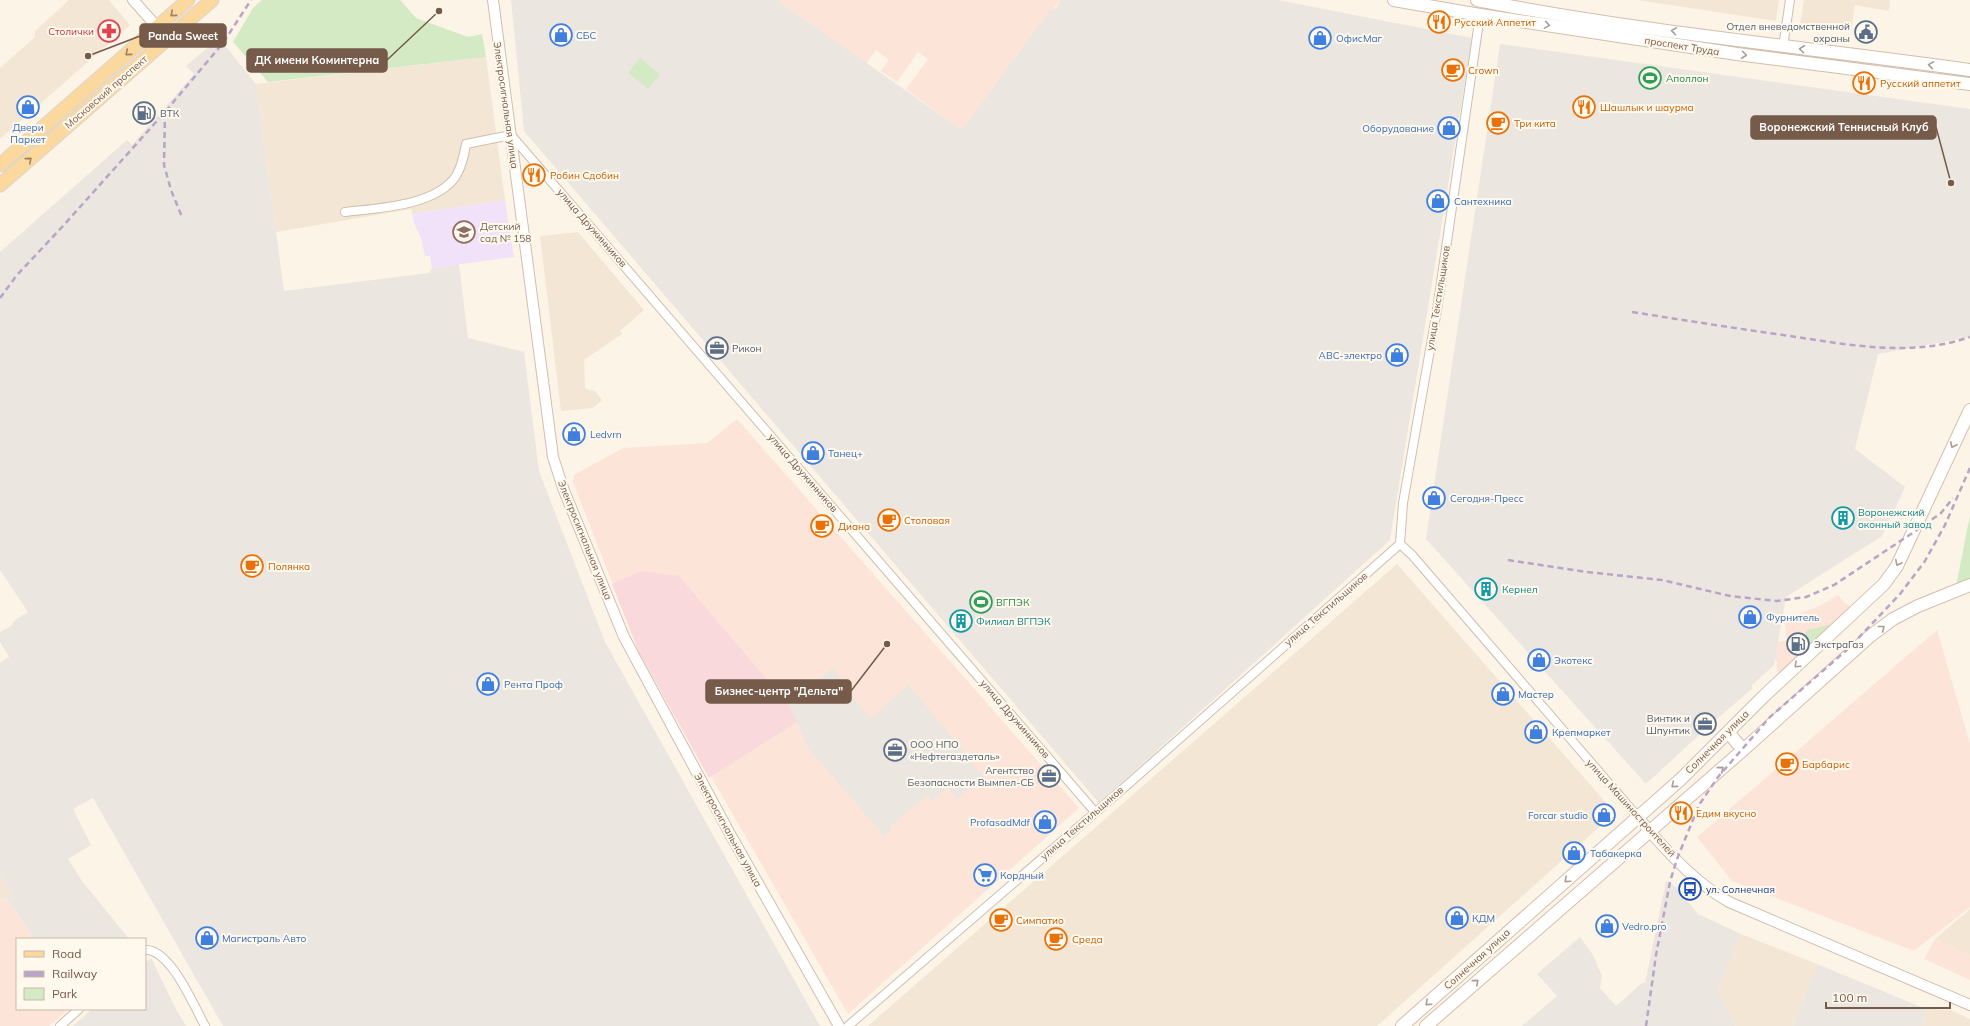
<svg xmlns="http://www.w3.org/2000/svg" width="1970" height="1026" viewBox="0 0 1970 1026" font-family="Mulish,sans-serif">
  <rect width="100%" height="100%" fill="#fcf4e6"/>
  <path fill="#f4e6d4" d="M 69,0 L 109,0 L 130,25 L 0,139 L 0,68 L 35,37 L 35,31 Z
    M 1637,0 L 1779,0 L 1776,21 Z
    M 1804,0 L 1890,0 L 1889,11 L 1855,5 L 1851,32 L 1800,25 Z
    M 486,57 L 505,200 L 412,214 L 412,209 L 276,232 L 256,84 Z
    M 578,232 L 644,310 L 620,331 L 622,334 L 584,360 L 585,387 L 586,389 L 595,391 L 602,400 L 593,408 L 561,411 L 540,236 Z
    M 1397,564 L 1615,813 L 1377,1026 L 868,1026 Z
    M 0,874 L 8,889 L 15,890 L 6,898 L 0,901 Z
    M 1970,909 L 1970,956 L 1935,939 Z
    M 1741,934 L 1817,964 L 1793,1026 L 1736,1026 L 1718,991 Z
    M 1926,1009 L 1950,1010 L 1970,1019 L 1970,1026 L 1921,1026 Z"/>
  <path fill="#fde4d9" d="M 777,0 L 1061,0 L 1039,26 L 962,131 L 906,89 L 928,59 L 918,52 L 897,82 L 881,71 L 889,60 L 876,50 L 866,64 Z
    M 737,419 L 1079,808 L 848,1014 L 639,652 L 573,482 L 574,475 L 623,448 L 707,443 Z
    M 1838,595 L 1845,603 L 1853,608 L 1832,628 L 1805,632 L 1808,648 L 1779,676 L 1776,665 L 1778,663 L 1774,658 L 1770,644 L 1787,640 L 1784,620 L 1821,605 Z
    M 1937,630 L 1970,744 L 1970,907 L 1914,951 L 1732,881 L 1697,837 Z
    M 6,898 L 35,939 L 17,939 L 17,1009 L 69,1009 L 49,1026 L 0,1026 L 0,901 Z
    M 1935,939 L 1970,956 L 1970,980 L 1924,959 Z"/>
  <path fill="#ece6e0" d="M 511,0 L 777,0 L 962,130 L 1050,10 L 1056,8 L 1061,0 L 1278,0 L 1472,38 L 1390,540 L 1099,803 L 524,131 Z
    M 219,38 L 256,84 L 284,291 L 429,273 L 432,268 L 459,264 L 468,338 L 524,352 L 539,471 L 605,642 L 820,1026 L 223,1026 L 93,798 L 73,809 L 91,845 L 68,859 L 82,881 L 129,939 L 35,939 L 6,898 L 14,890 L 8,889 L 0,874 L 0,663 L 9,657 L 0,642 L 0,632 L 11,626 L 15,620 L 28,612 L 0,570 L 0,252 L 127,140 L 132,145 L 194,74 L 186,66 Z
    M 1500,44 L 1970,109 L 1970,337 L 1878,354 L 1855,449 L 1905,487 L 1882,536 L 1786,597 L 1774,665 L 1751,686 L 1753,688 L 1712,723 L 1646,784 L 1426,539 Z
    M 833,668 L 851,696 L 871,718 L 908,685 L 915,692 L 984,777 L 957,799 L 948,788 L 932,801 L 927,796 L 889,827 L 892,830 L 884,836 L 808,748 L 788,704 Z
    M 1666,881 L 1676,887 L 1698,914 L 1741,934 L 1718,991 L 1736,1026 L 1522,1026 L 1557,996 L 1537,974 L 1580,937 L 1593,955 L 1602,976 L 1600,988 L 1616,1006 L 1642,983 L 1645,983 Z
    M 151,958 L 177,1011 L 186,1026 L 73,1026 L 92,1009 L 145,1009 L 145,963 Z
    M 1817,964 L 1926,1009 L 1921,1026 L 1793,1026 Z"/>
  <path fill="#f1e2f9" d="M 505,200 L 514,257 L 432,268 L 430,256 L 425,256 L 421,238 L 415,226 L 412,214 Z"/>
  <path fill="#fad9dc" d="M 641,571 L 679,576 L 788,704 L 797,722 L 709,778 L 639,652 L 612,584 Z"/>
  <path fill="#d3eac4" d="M 262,0 L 400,0 L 416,18 L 468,37 L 482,34 L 486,57 L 268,82 L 233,42 L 253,8 Z
    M 640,58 L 660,74 L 648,89 L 628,73 Z
    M 1970,515 L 1970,582 L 1956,586 Z
    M 1829,625 L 1831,626 L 1808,648 L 1805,634 L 1807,630 Z"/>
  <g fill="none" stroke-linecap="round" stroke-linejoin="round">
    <g stroke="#d0beae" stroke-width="10">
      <path id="minor" d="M 1783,47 L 1790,0
        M 345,212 C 378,208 436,206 456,176 C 462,166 464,155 466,144 L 511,135 L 1095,812
        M 1400,544 L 1412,555 L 1637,816
        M 145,950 C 170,948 194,1006 205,1026
        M 60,1026 L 79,1009
        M 848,1026 L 1126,786 L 1400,544 L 1403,503 L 1437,310 L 1480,15"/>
    </g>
    <g stroke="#d0beae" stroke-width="12">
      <path id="tertiary" d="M 133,0 L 167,38
        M 493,0 L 553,457 L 563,488 L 624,637 L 730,834 L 839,1026
        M 1637,816 C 1662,847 1694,882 1729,902 L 1970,1005"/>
    </g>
    <g stroke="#d3beac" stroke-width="14">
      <path id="secondary" d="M 1394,0 L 1480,15 L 1737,54 L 1970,84
        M 1477,0 C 1640,32 1806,47 1970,70
        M 1728,732 L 1743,750
        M 1402,1026 L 1681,779 L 1764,696 L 1884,584 L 1897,566 L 1970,410
        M 1426,1026 L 1743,750 L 1869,637 L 1893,619 L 1918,606 L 1970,585"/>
    </g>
    <g stroke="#dbd4d0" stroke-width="15">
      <path id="primary" d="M 0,165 L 188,0
        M 0,185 L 212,0"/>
    </g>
    <use href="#minor" stroke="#fff" stroke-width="8"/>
    <use href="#tertiary" stroke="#fff" stroke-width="10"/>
    <use href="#secondary" stroke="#fff" stroke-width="12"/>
    <use href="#primary" stroke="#fbd99e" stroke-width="13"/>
    <path stroke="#b7a4c6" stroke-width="2.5" stroke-dasharray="6 4" stroke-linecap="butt" d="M 165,112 L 164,165 L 171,190 L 182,217
      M 0,298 L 17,275 L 63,226 L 165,112 L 223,43 L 251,0
      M 1632,312 C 1683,320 1733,328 1783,335 C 1845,344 1909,358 1970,337
      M 1508,560 L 1587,572 L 1662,580 L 1730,596 L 1777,601 L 1806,597 L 1834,585 L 1911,534 L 1941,513 L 1953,498
      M 1646,1026 L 1656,955 L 1670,882 L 1677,859 L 1699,805 L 1718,777 L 1770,717 L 1849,648 L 1900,594 L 1925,561 L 1945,525 L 1970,468"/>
  </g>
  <defs><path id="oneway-chevron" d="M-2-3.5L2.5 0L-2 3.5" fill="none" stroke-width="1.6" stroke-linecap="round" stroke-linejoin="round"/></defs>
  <g stroke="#9e8063">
    <use href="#oneway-chevron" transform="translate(173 14) rotate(139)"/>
    <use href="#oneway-chevron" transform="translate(128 53) rotate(139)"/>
    <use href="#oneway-chevron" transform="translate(29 160) rotate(-41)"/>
  </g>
  <g stroke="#ad9c92">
    <use href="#oneway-chevron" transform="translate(1547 25) rotate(9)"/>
    <use href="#oneway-chevron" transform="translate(1674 31) rotate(-172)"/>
    <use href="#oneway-chevron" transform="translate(1802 49) rotate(-173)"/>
    <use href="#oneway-chevron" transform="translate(1744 55) rotate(7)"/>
    <use href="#oneway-chevron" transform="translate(1931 65) rotate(-172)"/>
    <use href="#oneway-chevron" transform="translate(1953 445) rotate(115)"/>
    <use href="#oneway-chevron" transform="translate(1898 563) rotate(117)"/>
    <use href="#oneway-chevron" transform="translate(1882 628) rotate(-38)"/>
    <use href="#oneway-chevron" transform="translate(1797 665) rotate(137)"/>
    <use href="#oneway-chevron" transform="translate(1721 769) rotate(-40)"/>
    <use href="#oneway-chevron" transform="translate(1674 785) rotate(140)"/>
    <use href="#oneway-chevron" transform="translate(1567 880) rotate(138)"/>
    <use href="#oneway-chevron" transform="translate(1476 982) rotate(-41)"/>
    <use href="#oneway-chevron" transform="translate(1428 1003) rotate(138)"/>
  </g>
  <defs>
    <g id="restaurant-ring" transform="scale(1.15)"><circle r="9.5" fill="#fff8ec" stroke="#e8710a" stroke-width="1.5"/><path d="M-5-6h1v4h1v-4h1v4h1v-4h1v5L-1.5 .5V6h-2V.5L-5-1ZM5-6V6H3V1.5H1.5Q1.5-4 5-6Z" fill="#e8710a"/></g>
    <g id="pharmacy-ring" transform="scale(1.15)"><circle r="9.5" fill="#fff8ec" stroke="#e0444e" stroke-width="1.5"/><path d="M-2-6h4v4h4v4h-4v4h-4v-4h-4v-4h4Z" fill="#e0444e"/></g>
    <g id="civic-ring" transform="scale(1.15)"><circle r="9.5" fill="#fff8ec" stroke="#5c6f8a" stroke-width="1.5"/><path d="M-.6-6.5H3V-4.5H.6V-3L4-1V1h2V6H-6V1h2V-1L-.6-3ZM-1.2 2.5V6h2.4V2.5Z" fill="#5c6f8a"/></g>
    <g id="shop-ring" transform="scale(1.15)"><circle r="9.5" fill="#fff8ec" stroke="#3f7fe0" stroke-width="1.5"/><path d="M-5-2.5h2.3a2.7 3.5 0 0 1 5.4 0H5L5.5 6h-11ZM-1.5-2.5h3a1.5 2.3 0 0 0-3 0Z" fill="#3f7fe0"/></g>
    <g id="cafe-ring" transform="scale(1.15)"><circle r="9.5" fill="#fff8ec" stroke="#e8710a" stroke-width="1.5"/><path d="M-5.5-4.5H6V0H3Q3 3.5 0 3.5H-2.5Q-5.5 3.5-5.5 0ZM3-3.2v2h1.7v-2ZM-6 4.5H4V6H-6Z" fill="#e8710a"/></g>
    <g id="stadium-ring" transform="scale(1.15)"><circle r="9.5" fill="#fff8ec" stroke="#2e9e5b" stroke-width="1.5"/><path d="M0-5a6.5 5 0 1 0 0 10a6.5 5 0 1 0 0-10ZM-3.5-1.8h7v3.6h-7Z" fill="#2e9e5b"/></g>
    <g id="fuel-ring" transform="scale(1.15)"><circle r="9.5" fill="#fff8ec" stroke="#5c6f8a" stroke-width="1.5"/><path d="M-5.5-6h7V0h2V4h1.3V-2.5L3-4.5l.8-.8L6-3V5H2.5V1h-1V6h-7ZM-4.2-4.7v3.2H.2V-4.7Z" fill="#5c6f8a"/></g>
    <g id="school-ring" transform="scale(1.15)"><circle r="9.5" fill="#fff8ec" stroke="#8d6e63" stroke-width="1.5"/><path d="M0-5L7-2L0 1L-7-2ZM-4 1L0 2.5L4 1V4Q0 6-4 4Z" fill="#8d6e63"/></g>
    <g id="office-ring" transform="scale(1.15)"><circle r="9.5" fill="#fff8ec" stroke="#5c6f8a" stroke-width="1.5"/><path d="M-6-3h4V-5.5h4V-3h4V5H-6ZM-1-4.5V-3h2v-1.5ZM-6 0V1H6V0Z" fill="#5c6f8a"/></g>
    <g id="building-ring" transform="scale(1.15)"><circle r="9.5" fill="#fff8ec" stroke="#0f9aa8" stroke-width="1.5"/><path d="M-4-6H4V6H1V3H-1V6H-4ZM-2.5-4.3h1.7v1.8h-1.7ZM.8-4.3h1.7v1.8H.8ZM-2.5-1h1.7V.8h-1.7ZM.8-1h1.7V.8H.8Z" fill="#0f9aa8"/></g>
    <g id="supermarket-ring" transform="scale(1.15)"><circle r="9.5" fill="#fff8ec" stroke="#3f7fe0" stroke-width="1.5"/><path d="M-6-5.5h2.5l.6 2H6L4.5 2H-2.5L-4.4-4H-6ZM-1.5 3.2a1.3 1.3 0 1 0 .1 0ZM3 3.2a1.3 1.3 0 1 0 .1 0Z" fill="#3f7fe0"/></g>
    <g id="bus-ring" transform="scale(1.15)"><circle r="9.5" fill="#fff8ec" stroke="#1a4fb4" stroke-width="1.5"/><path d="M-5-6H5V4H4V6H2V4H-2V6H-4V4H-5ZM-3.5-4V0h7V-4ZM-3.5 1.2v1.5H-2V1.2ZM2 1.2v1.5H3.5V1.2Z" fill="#1a4fb4"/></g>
  </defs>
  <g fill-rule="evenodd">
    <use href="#restaurant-ring" x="1439" y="22"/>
    <use href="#pharmacy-ring" x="109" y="31"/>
    <use href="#civic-ring" x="1866" y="32"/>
    <use href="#shop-ring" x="561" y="35"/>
    <use href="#shop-ring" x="1320" y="38"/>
    <use href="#cafe-ring" x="1453" y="70"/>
    <use href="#stadium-ring" x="1650" y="78"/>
    <use href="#restaurant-ring" x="1864" y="83"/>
    <use href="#shop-ring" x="28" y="107"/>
    <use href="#restaurant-ring" x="1584" y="107"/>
    <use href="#fuel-ring" x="144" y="113"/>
    <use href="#cafe-ring" x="1498" y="123"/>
    <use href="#shop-ring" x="1449" y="128"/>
    <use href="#restaurant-ring" x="534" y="175"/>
    <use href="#shop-ring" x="1438" y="201"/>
    <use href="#school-ring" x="464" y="232"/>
    <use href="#office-ring" x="717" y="348"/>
    <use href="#shop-ring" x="1397" y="355"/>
    <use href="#shop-ring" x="574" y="434"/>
    <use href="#shop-ring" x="813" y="453"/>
    <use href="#shop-ring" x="1434" y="498"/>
    <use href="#building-ring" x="1843" y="518"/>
    <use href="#cafe-ring" x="889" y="520"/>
    <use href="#cafe-ring" x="822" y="526"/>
    <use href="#cafe-ring" x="252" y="566"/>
    <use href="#building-ring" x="1486" y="589"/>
    <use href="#stadium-ring" x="981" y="602"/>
    <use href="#shop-ring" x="1750" y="617"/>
    <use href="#building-ring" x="961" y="621"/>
    <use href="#fuel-ring" x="1798" y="644"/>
    <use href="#shop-ring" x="1539" y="660"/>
    <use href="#shop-ring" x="488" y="684"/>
    <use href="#shop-ring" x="1503" y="694"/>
    <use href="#office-ring" x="1705" y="724"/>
    <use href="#shop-ring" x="1536" y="732"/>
    <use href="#office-ring" x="895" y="750"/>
    <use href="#cafe-ring" x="1787" y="764"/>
    <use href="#office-ring" x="1049" y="776"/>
    <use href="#restaurant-ring" x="1681" y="813"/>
    <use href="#shop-ring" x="1604" y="815"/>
    <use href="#shop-ring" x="1045" y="822"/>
    <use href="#shop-ring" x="1574" y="853"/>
    <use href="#supermarket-ring" x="985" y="875"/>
    <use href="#bus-ring" x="1690" y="889"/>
    <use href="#shop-ring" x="1457" y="918"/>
    <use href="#cafe-ring" x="1001" y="920"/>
    <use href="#shop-ring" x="1607" y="926"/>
    <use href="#shop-ring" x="207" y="938"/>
    <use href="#cafe-ring" x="1056" y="939"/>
  </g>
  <g text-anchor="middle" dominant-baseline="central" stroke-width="4" stroke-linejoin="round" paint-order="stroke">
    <g font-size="10" fill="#c56008" stroke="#fff8ec" text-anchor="start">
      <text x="1454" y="22">Русский Аппетит</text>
      <text x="1468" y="70">Crown</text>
      <text x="1880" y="83">Русский аппетит</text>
      <text x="1600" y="107">Шашлык и шаурма</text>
      <text x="1514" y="123">Три кита</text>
      <text x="550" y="175">Робин Сдобин</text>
      <text x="904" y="520">Столовая</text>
      <text x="838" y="526">Диана</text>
      <text x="268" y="566">Полянка</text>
      <text x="1802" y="764">Барбарис</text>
      <text x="1696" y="813">Едим вкусно</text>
      <text x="1016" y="920">Симпатио</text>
      <text x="1072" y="939">Среда</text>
    </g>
    <g font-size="10" fill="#4e5e75" stroke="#fff8ec" text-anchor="start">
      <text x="1850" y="26" text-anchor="end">Отдел вневедомственной<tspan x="1850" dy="12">охраны</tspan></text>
      <text x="160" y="113">ВТК</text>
      <text x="732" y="348">Рикон</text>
      <text x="1814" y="644">ЭкстраГаз</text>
      <text x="1690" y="718" text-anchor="end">Винтик и<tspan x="1690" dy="12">Шпунтик</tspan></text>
      <text x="910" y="744">ООО НПО<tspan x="910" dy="12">«Нефтегаздеталь»</tspan></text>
      <text x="1034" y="770" text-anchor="end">Агентство<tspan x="1034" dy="12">Безопасности Вымпел-СБ</tspan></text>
    </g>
    <g font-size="10" fill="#be3a42" stroke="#fff8ec" text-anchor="end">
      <text x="94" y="31">Столички</text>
    </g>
    <g font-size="10" fill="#366cbe" stroke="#fff8ec" text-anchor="start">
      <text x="576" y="35">СБС</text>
      <text x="1336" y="38">ОфисМаг</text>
      <text x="28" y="127" text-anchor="middle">Двери<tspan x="28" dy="12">Паркет</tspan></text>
      <text x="1434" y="128" text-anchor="end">Оборудование</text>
      <text x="1454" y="201">Сантехника</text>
      <text x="1382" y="355" text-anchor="end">АВС-электро</text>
      <text x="590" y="434">Ledvrn</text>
      <text x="828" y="453">Танец+</text>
      <text x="1450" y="498">Сегодня-Пресс</text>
      <text x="1766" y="617">Фурнитель</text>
      <text x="1554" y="660">Экотекс</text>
      <text x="504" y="684">Рента Проф</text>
      <text x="1518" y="694">Мастер</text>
      <text x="1552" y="732">Крепмаркет</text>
      <text x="1588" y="815" text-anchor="end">Forcar studio</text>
      <text x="1030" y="822" text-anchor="end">ProfasadMdf</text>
      <text x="1590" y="853">Табакерка</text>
      <text x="1000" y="875">Кордный</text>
      <text x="1472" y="918">КДМ</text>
      <text x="1622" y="926">Vedro.pro</text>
      <text x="222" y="938">Магистраль Авто</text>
    </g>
    <g font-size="10" fill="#765a4a" stroke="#fff8ec">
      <text transform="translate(1682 46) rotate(9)">проспект Труда</text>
      <text transform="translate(106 92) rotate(-41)">Московский проспект</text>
      <text transform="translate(506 105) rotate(82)">Электросигнальная улица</text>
      <text transform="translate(592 228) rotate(49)">улица Дружинников</text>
      <text transform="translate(1438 298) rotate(-81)">улица Текстильщиков</text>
      <text transform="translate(803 473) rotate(49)">улица Дружинников</text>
      <text transform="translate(585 540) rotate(68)">Электросигнальная улица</text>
      <text transform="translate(1326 609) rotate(-41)">улица Текстильщиков</text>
      <text transform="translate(1015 719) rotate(49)">улица Дружинников</text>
      <text transform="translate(1717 742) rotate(-45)">Солнечная улица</text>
      <text transform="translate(1631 808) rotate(48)">улица Машиностроителей</text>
      <text transform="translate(1082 823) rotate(-41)">улица Текстильщиков</text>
      <text transform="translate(728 830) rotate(61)">Электросигнальная улица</text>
      <text transform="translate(1477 959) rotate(-42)">Солнечная улица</text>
    </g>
    <g font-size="10" fill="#27864d" stroke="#fff8ec" text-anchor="start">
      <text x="1666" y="78">Аполлон</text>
      <text x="996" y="602">ВГПЭК</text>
    </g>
    <g font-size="10" fill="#785e54" stroke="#fff8ec" text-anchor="start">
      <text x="480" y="226">Детский<tspan x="480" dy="12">сад № 158</tspan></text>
    </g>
    <g font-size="10" fill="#0d838f" stroke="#fff8ec" text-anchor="start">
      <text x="1858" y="512">Воронежский<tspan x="1858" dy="12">оконный завод</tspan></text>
      <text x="1502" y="589">Кернел</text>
      <text x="976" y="621">Филиал ВГПЭК</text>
    </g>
    <g font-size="10" fill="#164399" stroke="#fff8ec" text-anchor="start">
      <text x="1706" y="889">ул. Солнечная</text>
    </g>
  </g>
  <path fill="none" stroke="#765a4a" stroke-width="1.5" d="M88 56L140 36M439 11L387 60M1951 183L1936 127M887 644L851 691"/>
  <g fill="#765a4a" stroke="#fff8ec" stroke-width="1.5">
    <circle cx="88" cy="56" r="4"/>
    <circle cx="439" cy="11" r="4"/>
    <circle cx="1951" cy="183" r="4"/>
    <circle cx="887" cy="644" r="4"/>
  </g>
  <g fill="#765a4a" stroke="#765a4a" stroke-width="1.5">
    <rect x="140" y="24" width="86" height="23" rx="4"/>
    <rect x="247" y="49" width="140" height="23" rx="4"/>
    <rect x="1751" y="116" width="185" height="23" rx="4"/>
    <rect x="706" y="680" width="145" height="23" rx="4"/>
  </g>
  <g font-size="11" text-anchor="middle" font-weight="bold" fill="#fff">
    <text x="183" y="40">Panda Sweet</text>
    <text x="317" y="64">ДК имени Коминтерна</text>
    <text x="1844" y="131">Воронежский Теннисный Клуб</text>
    <text x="779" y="695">Бизнес-центр "Дельта"</text>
  </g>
  <rect x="16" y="938" width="130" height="72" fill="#fff8ec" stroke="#c8b9ab"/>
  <rect x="24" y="951" width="20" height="6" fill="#fbd99e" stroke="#c8b9ab"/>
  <text x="52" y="958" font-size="12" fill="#765a4a">Road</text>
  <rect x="24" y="971" width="20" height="6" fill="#b7a4c6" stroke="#c8b9ab"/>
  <text x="52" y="978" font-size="12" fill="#765a4a">Railway</text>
  <rect x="24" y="988" width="20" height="12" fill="#d3eac4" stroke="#c8b9ab"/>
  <text x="52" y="998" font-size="12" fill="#765a4a">Park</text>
  <path d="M1826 1002v6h124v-6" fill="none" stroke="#765a4a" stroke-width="2"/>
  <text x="1832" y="1002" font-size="12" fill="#765a4a" stroke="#fff8ec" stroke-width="3" paint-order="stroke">100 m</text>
</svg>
